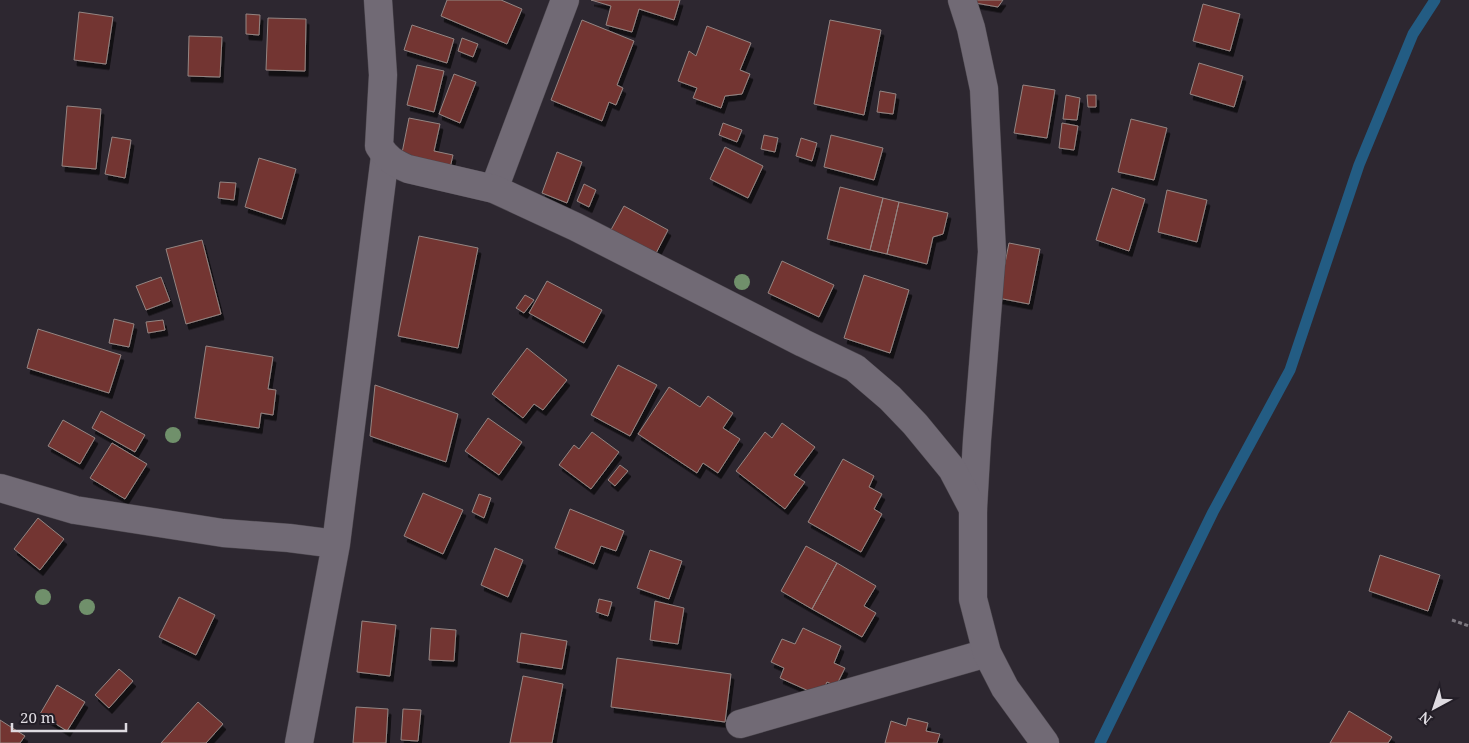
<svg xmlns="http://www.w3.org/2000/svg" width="1469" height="743" viewBox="0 0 1469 743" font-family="'Noto Serif',serif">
  <defs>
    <filter id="shadow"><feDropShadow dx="3" dy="5.5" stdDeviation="0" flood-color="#0009"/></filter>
  </defs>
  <rect width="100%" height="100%" fill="#2d2730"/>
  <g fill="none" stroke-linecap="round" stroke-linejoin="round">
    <path stroke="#235c83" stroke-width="11" d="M 1100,743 L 1213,512 L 1290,370 L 1359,165 L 1413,34 L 1435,0"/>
  </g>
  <path fill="#733630" stroke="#948583" filter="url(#shadow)" d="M 447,0 L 501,0 L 522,9 L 507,44 L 441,16 Z
    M 591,0 L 680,0 L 674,20 L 639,9 L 632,32 L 606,25 L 611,6 Z
    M 965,0 L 1003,0 L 998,7 L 964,1 Z
    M 1203,4 L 1240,14 L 1230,51 L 1193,41 Z
    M 79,12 L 113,17 L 106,64 L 74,60 Z
    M 246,14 L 260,15 L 259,35 L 246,34 Z
    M 268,18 L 306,19 L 305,71 L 266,70 Z
    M 582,20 L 634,41 L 617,85 L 623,88 L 616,105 L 609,102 L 602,121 L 551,100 Z
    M 830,20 L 881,30 L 864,115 L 814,104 Z
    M 412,25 L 454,39 L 447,63 L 404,50 Z
    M 707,26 L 751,43 L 740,70 L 750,74 L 742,94 L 725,96 L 721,108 L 693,98 L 697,88 L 678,81 L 689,51 L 696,56 Z
    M 189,36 L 222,37 L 220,77 L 188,76 Z
    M 462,38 L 478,44 L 473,57 L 458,51 Z
    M 1199,63 L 1243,76 L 1234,107 L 1190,94 Z
    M 417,65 L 444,71 L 434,112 L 407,105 Z
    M 454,74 L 476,82 L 460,123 L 439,114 Z
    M 1023,85 L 1055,90 L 1047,138 L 1014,133 Z
    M 880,91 L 896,94 L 893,114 L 877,112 Z
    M 1066,95 L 1080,98 L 1077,120 L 1063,119 Z
    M 1087,95 L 1096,95 L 1096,107 L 1088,107 Z
    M 67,106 L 101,109 L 96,169 L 62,166 Z
    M 409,118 L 440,124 L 434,151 L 453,155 L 450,168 L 401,158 Z
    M 1131,119 L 1167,128 L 1154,180 L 1118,172 Z
    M 723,123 L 742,130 L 737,142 L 719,135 Z
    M 1062,123 L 1078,126 L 1074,150 L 1059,148 Z
    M 764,135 L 778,138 L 775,152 L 761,149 Z
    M 831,135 L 883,148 L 874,180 L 824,167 Z
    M 112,137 L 131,140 L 125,178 L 105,174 Z
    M 801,138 L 817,143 L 812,161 L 796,156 Z
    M 725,147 L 763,166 L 748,198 L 710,179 Z
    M 557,152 L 582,162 L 567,203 L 542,193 Z
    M 259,158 L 296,169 L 282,219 L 245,207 Z
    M 220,182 L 236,183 L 234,200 L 218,198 Z
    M 584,184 L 596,190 L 589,207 L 577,201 Z
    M 840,187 L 883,198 L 870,250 L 827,239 Z
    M 1112,188 L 1145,199 L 1129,251 L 1096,240 Z
    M 1167,190 L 1207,200 L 1197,242 L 1158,232 Z
    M 883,198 L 899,202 L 887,254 L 870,250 Z
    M 899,202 L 948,213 L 943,234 L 933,237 L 927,264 L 887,254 Z
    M 624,206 L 668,230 L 651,263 L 606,239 Z
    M 419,236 L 478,248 L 458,348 L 398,336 Z
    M 202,240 L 221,314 L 186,324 L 166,249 Z
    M 1009,243 L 1040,249 L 1029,304 L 998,298 Z
    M 782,261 L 834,285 L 819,317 L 768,293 Z
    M 864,275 L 909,290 L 890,353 L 844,338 Z
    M 161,277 L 170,301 L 146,310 L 136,286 Z
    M 547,281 L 602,310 L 584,343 L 529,313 Z
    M 525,295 L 534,300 L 524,313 L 516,308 Z
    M 114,319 L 134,324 L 129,347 L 109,343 Z
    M 163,320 L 165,330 L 148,333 L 146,322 Z
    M 38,329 L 121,355 L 109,393 L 27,368 Z
    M 206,346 L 273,357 L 268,389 L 276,390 L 273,415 L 261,413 L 259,428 L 195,418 Z
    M 527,348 L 567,380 L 543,410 L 534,404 L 523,418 L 492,394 Z
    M 618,365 L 657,385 L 630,436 L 591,415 Z
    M 375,385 L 458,414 L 446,462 L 370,436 Z
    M 669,387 L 700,407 L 708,396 L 733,413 L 723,428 L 740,439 L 718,473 L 703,463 L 697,473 L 638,434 Z
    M 101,411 L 145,435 L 135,452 L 92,428 Z
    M 488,418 L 522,442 L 499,475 L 465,451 Z
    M 63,420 L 95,438 L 80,464 L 48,446 Z
    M 782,423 L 815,447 L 794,475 L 805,482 L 785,509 L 736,471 L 765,432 L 772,438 Z
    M 592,432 L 619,452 L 591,489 L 559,465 L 574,445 L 579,449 Z
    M 112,443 L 147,464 L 125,499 L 90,478 Z
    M 843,459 L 874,476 L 869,487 L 882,494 L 874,509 L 882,514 L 861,552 L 808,522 Z
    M 620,465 L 628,471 L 615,486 L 608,480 Z
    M 423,493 L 463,510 L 443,554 L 404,536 Z
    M 479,494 L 491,498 L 484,518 L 472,512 Z
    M 570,509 L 624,531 L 616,551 L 601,546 L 594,564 L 555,548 Z
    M 38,518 L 64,539 L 40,570 L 14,549 Z
    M 806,546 L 837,563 L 812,609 L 781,591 Z
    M 495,548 L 523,560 L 508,597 L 481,585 Z
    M 650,550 L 682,561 L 669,599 L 637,588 Z
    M 1380,555 L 1440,575 L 1428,611 L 1369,591 Z
    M 837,563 L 876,586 L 864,606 L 876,613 L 862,637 L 812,609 Z
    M 179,597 L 215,615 L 196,655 L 159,637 Z
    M 599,599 L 612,602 L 608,616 L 596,612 Z
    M 655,601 L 684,608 L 678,644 L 650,640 Z
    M 362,621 L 396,625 L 390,676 L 357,672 Z
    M 431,628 L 456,630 L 454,661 L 429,660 Z
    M 803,628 L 841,646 L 834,663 L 845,668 L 836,686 L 827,682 L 820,696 L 780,678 L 784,668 L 771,662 L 782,639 L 795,644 Z
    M 521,633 L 567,641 L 562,669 L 517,662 Z
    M 617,658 L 731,674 L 725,722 L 611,707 Z
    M 119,669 L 133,681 L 109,708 L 95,695 Z
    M 523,676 L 563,684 L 552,743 L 510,743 Z
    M 57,685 L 85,702 L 67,731 L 40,714 Z
    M 198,702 L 223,724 L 206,743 L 161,743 Z
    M 356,707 L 388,709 L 386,743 L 353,743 Z
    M 403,709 L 421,710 L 418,741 L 401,740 Z
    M 1349,711 L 1392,737 L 1388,743 L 1330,743 Z
    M 908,718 L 928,723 L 926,731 L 940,734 L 937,743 L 885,743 L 891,721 L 906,726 Z
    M 0,720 L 25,736 L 20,743 L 0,743 Z"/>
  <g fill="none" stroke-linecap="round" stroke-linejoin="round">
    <g stroke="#4a454c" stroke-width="29">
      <path id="minor" d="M 962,0 L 971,28 L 984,89 L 992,252 L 977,440 L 973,509
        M 494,189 L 565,0
        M 0,488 L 75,510 L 223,533 L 289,538 L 336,544
        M 740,724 L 987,653
        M 299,743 L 336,544 L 385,156"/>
    </g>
    <g stroke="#4a454c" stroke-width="29">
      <path id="tertiary" d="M 378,0 L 383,75 L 379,146 C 387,159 394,163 408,169 L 494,189 L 576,227 L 803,343 L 855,368 L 890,398 L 915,424 L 952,469 L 973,509 L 973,599 L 987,653 L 1005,688 L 1045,743"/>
    </g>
    <path stroke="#7e7980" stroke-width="3" stroke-dasharray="4 2.5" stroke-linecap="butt" d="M 1452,620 L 1469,626"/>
    <use href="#minor" stroke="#716a75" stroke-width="28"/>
    <use href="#tertiary" stroke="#716a75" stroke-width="28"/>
  </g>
  <g fill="#70906b">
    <circle cx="742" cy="282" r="8"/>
    <circle cx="173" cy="435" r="8"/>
    <circle cx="43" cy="597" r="8"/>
    <circle cx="87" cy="607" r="8"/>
  </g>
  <g transform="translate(1434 708) rotate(220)" stroke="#231e27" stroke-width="4" paint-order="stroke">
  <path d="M0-4L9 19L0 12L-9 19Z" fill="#dfdbe1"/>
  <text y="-8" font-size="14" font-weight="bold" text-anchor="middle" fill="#dfdbe1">N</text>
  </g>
  <path d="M12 723v8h114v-8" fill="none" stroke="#dfdbe1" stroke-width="2.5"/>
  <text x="20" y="723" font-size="15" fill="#dfdbe1" stroke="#231e27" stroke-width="4" paint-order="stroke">20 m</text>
</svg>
